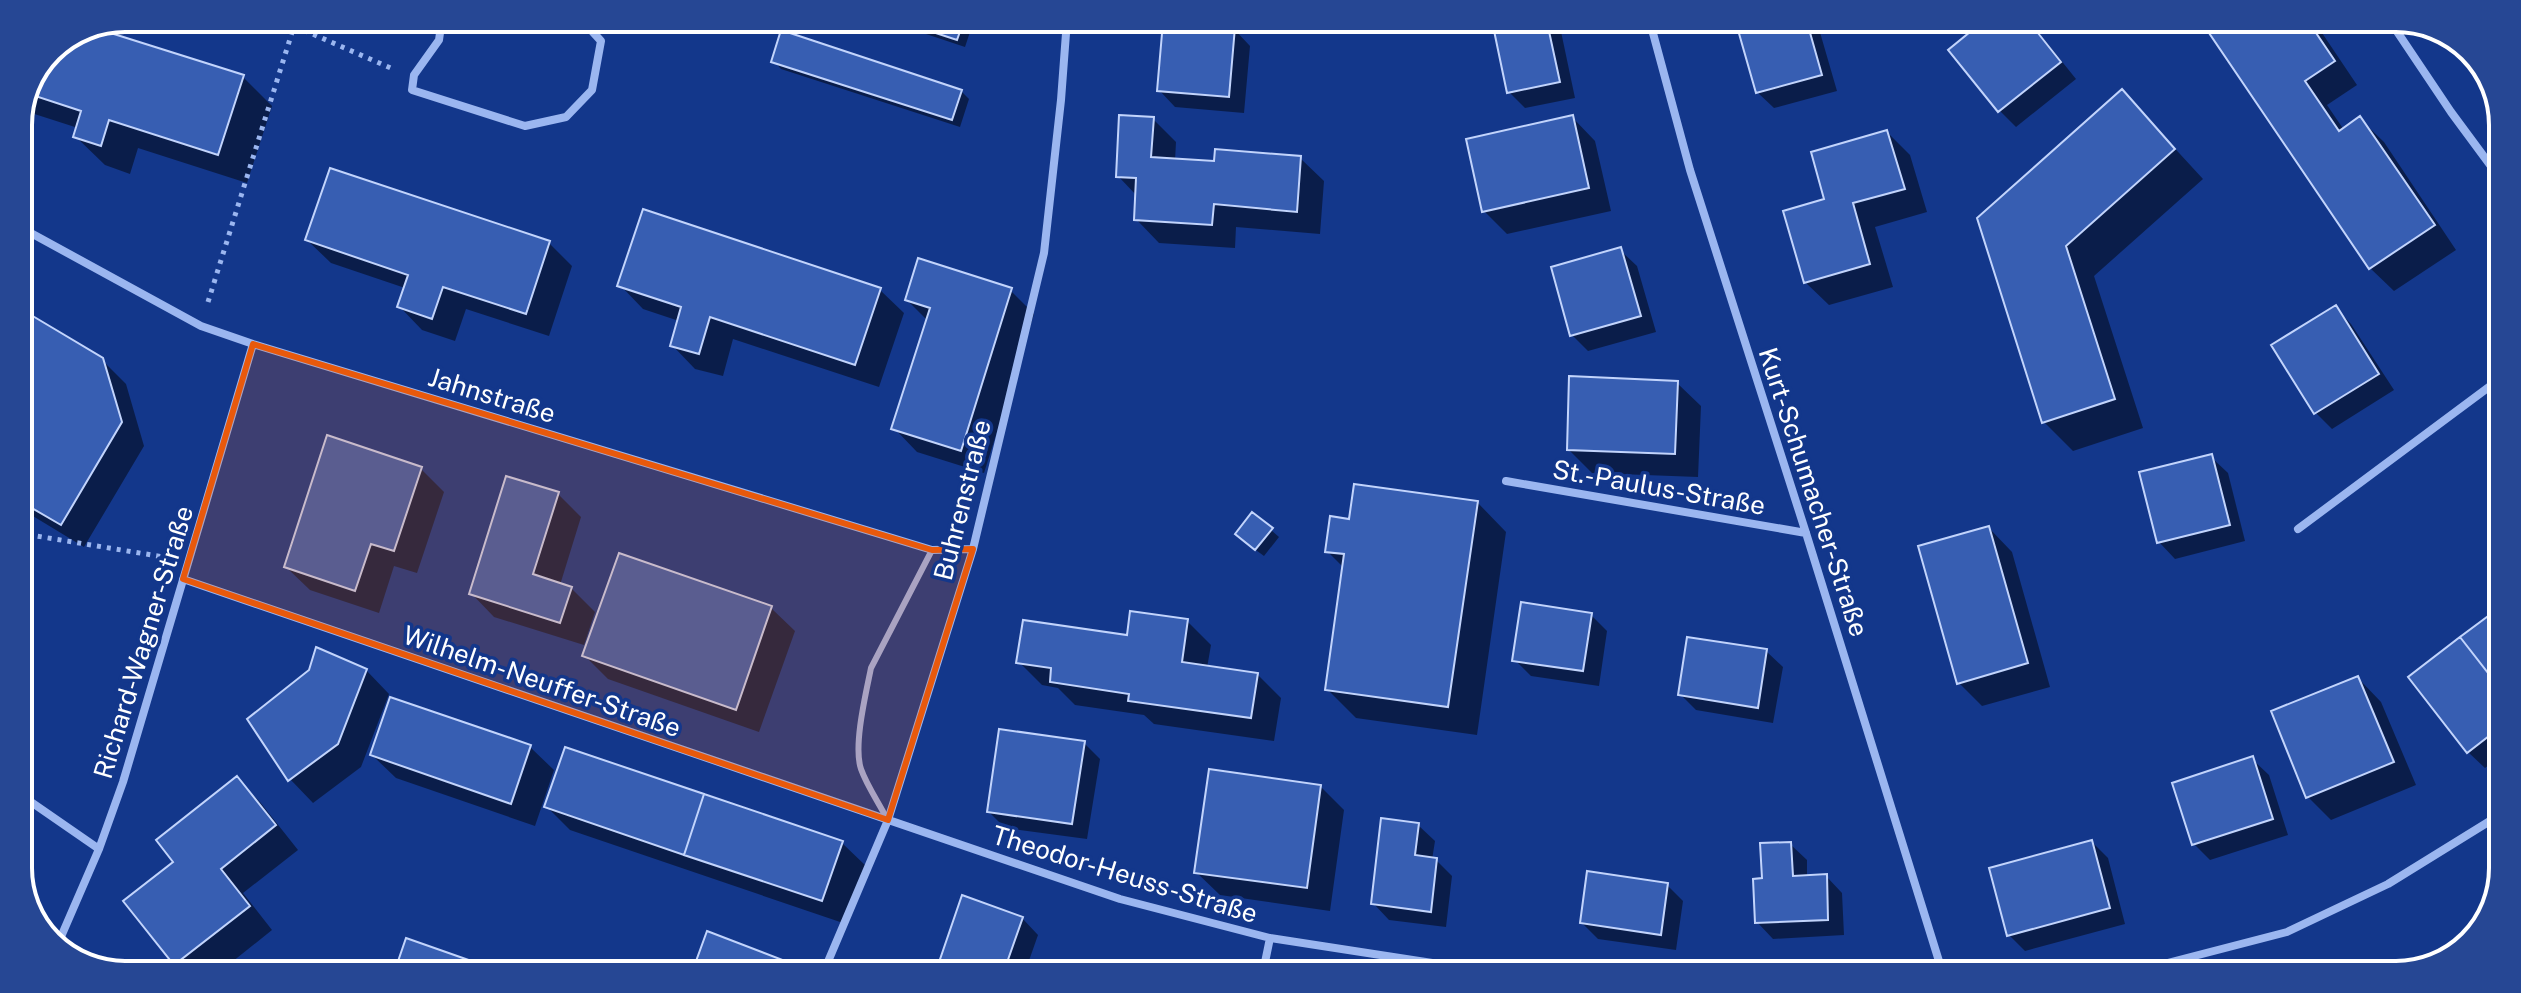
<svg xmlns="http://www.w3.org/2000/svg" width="2521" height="993" viewBox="0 0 2521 993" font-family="'Public Sans',sans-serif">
  <rect width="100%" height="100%" fill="#13378b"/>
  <path fill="#0007" d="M 884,20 L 974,20 L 965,47 Z
    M 1494,21 L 1559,22 L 1575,98 L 1525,108 L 1509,92 Z
    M 1748,22 L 1817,22 L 1837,91 L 1774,108 L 1757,92 Z
    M 1985,23 L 2031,23 L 2076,79 L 2016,127 L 2000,111 L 1951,50 Z
    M 2215,23 L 2316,24 L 2357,85 L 2327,105 L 2344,130 L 2360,119 L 2384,142 L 2456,250 L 2394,291 L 2370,268 Z
    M 1234,29 L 1250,46 L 1244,113 L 1175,107 L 1159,90 Z
    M 95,30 L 243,77 L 272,106 L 247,183 L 138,148 L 130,174 L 105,165 L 75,136 L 78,128 L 22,110 L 50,49 Z
    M 774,61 L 961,91 L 969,99 L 960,127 L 781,69 Z
    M 2122,91 L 2203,179 L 2094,276 L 2143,428 L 2073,451 L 2044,422 L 1979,219 Z
    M 1572,117 L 1595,141 L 1611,211 L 1507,234 L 1484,211 Z
    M 1153,119 L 1176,142 L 1175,161 L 1216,163 L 1300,158 L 1324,181 L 1320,234 L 1236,227 L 1235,248 L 1159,243 L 1136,219 L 1137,196 L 1118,176 Z
    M 1887,132 L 1910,155 L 1927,212 L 1875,227 L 1893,287 L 1829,305 L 1805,282 L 1827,201 Z
    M 307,240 L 549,243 L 572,266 L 549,336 L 466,309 L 455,341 L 422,330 L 399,306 L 405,288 L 331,263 Z
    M 1620,250 L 1637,266 L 1656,332 L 1588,351 L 1572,335 Z
    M 620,285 L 880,290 L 904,313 L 879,387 L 733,339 L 723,376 L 695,369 L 672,345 L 679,321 L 643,309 Z
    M 1010,290 L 1034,314 L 984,473 L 917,452 L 894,428 L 928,321 L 907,300 Z
    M 2335,307 L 2351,324 L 2394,390 L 2332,429 L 2316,413 Z
    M 18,341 L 102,360 L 126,384 L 144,446 L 84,547 L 18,507 Z
    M 1677,383 L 1701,406 L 1698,477 L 1592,473 L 1569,450 Z
    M 2211,457 L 2228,473 L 2245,541 L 2175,559 L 2159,542 Z
    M 421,469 L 444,492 L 417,573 L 394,566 L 379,613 L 310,590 L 286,567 Z
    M 558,494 L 581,517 L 560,585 L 571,588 L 595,612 L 584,645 L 494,617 L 471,593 Z
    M 1477,502 L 1506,532 L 1477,735 L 1356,718 L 1327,689 L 1344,568 L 1327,551 Z
    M 1989,528 L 2012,552 L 2050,687 L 1982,706 L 1959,683 Z
    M 1271,530 L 1279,537 L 1264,556 L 1245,542 Z
    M 771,608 L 795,631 L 759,732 L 608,679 L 585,656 Z
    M 2499,610 L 2498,758 L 2485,768 L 2468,752 L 2411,677 Z
    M 1591,615 L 1607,631 L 1599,686 L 1531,676 L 1515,660 Z
    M 1187,621 L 1211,645 L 1207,668 L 1257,674 L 1281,698 L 1274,741 L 1154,724 L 1144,715 L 1075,705 L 1058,688 L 1042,685 L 1019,662 L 1129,638 Z
    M 1766,651 L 1783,667 L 1773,723 L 1696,710 L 1680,694 Z
    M 366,670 L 389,694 L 361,767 L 313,803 L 290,779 Z
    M 2358,678 L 2381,702 L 2416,785 L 2331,820 L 2308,797 Z
    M 1084,743 L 1100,759 L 1087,839 L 1005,828 L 989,812 Z
    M 530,747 L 554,770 L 535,826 L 396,778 L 372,755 Z
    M 2252,759 L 2269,775 L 2288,835 L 2210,860 L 2194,844 Z
    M 237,779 L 260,802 L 298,850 L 243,893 L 272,930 L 222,970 L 181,969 L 126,902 L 176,863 Z
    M 1320,786 L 1344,810 L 1330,911 L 1220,895 L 1196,872 Z
    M 547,807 L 842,843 L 866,866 L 846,924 L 570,830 Z
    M 1418,825 L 1435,841 L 1432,860 L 1436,860 L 1452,876 L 1446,927 L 1389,920 L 1373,903 Z
    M 2092,842 L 2108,858 L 2125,924 L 2025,951 L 2009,935 Z
    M 1790,844 L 1807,860 L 1807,877 L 1826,876 L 1842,893 L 1844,935 L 1773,939 L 1757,922 L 1764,880 Z
    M 18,863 L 30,875 L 32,882 L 25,893 L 18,876 Z
    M 1667,885 L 1683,901 L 1676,950 L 1598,939 L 1582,923 Z
    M 964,898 L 1022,918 L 1038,935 L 1025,972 L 938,971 Z
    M 697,964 L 792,965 L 798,971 L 704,971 Z"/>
  <path fill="#375eb2" stroke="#c2d4fc" stroke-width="2" d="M 896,20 L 964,20 L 957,40 Z
    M 1492,21 L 1547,22 L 1560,82 L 1507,93 Z
    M 1163,22 L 1235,27 L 1229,97 L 1157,91 Z
    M 1740,22 L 1807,22 L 1822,75 L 1756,93 L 1736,23 Z
    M 1981,23 L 2030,23 L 2061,62 L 1998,112 L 1948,50 Z
    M 2212,23 L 2310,24 L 2335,61 L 2305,81 L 2339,131 L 2360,116 L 2435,225 L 2369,269 L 2205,27 Z
    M 98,29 L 244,75 L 218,155 L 109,120 L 101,146 L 73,137 L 81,111 L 29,94 L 50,49 Z
    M 781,30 L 962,90 L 952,120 L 771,62 Z
    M 2122,89 L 2175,149 L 2066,246 L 2115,399 L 2042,423 L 1977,218 Z
    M 1119,115 L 1154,117 L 1151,157 L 1214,161 L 1215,149 L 1301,156 L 1297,212 L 1214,204 L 1212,225 L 1134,220 L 1136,178 L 1116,177 Z
    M 1573,115 L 1589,188 L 1482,212 L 1466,139 Z
    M 1887,130 L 1905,189 L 1853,203 L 1870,264 L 1804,283 L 1783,211 L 1824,199 L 1811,152 Z
    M 330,168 L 550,241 L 526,314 L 443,287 L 432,319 L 397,307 L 408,275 L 305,240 Z
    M 643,209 L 881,288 L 855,365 L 710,317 L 699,354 L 670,346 L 681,307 L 617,286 Z
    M 1621,247 L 1641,316 L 1570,336 L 1551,267 Z
    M 918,258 L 1012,288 L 961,451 L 891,429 L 930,308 L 905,300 Z
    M 2336,305 L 2379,374 L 2314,414 L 2271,345 Z
    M 31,315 L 103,358 L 122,422 L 61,525 L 18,500 L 18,337 Z
    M 1569,376 L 1678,381 L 1675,454 L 1567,450 Z
    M 327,435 L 422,467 L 394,551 L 371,544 L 355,591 L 284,567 Z
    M 2212,454 L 2230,525 L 2157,543 L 2139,472 Z
    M 506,476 L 559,492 L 533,574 L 572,587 L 560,623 L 469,594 Z
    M 1354,484 L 1478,501 L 1448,707 L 1325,690 L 1344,554 L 1325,552 L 1330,516 L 1349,519 Z
    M 1252,512 L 1273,528 L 1255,550 L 1235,534 Z
    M 1989,526 L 2028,663 L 1957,684 L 1918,546 Z
    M 619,553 L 772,606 L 736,710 L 582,656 Z
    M 1521,602 L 1592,613 L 1583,671 L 1512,661 Z
    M 2499,608 L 2499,687 L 2460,637 Z
    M 1130,611 L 1188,619 L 1182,662 L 1258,673 L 1251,718 L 1128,701 L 1129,694 L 1050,682 L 1051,668 L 1016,663 L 1023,620 L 1127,635 Z
    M 1687,637 L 1767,649 L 1758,708 L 1678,695 Z
    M 2460,637 L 2499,687 L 2498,729 L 2467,753 L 2408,677 Z
    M 316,647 L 367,669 L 338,744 L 288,781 L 247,719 L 309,670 Z
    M 2358,676 L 2394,762 L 2306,798 L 2271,711 Z
    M 390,697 L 531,745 L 511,804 L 370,755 Z
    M 999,729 L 1085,741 L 1072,824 L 987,812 Z
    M 565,747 L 704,794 L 684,855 L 544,807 Z
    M 2253,756 L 2273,819 L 2192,845 L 2172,783 Z
    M 1209,769 L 1321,785 L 1307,888 L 1194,873 Z
    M 237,776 L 276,825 L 221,869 L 250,906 L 174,965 L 123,901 L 173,862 L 156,840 Z
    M 704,794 L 843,841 L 822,901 L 684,855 Z
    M 1381,818 L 1419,823 L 1415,855 L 1437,858 L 1431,912 L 1371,904 Z
    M 2092,840 L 2110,908 L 2007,936 L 1989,868 Z
    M 1791,842 L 1793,876 L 1827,874 L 1828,920 L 1755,923 L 1753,879 L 1762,878 L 1760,843 Z
    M 1587,871 L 1668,883 L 1661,935 L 1580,923 Z
    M 962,895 L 1023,917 L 1004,971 L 936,971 Z
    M 707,931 L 793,964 L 790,971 L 712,971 L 695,964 Z
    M 406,938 L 497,970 L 395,970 Z
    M 2402,966 L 2406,972 L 2388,975 Z"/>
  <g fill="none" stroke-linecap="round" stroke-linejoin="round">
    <path stroke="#9bb6f0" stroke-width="5" stroke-dasharray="4 6" stroke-linecap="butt" d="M 208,302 L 294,26 L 393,69
      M 18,533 L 164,557"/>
    <path stroke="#9bb6f0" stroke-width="6" d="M 887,819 C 879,803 867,786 861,769 C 853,746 866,693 871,668 L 932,550"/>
    <path stroke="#9bb6f0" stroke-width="8" d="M 442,19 L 439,40 L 414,75 L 412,90 L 525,126 L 566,117 L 592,90 L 601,41 L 581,19
      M 1650,22 L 1690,170 L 1806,533 L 1943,974
      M 2392,24 L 2451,112 L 2502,181
      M 18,226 L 201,326 L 253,344 L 932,550 L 973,549
      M 1506,481 L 1806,533
      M 2298,529 L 2501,378
      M 183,579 L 1120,899 L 1270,938 L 1497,973
      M 18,793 L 99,849
      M 57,946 L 99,849 L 123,782 L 253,344
      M 824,971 L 888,820 L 973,549 L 1044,253 L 1061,100 L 1067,20
      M 1263,972 L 1270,938
      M 2125,974 L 2287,932 L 2388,884 L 2498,816"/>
  </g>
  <path fill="#e8590c" fill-opacity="0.2" stroke="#e8590c" stroke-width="6" stroke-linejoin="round" d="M 253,344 L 932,550 L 973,549 L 888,820 L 183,579 Z"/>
  <g text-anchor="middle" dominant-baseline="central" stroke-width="7" stroke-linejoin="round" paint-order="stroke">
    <g font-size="26" fill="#fff" stroke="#13378b">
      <text transform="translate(492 395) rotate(17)">Jahnstraße</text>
      <text transform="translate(1659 487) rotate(10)">St.-Paulus-Straße</text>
      <text transform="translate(1814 492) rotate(72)">Kurt-Schumacher-Straße</text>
      <text transform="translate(962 500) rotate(-76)">Buhrenstraße</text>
      <text transform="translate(143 642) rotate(-73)">Richard-Wagner-Straße</text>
      <text transform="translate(542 681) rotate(19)">Wilhelm-Neuffer-Straße</text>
      <text transform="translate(1125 874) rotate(17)">Theodor-Heuss-Straße</text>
    </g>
  </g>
  <path d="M0 0H2521V993H0ZM125 32H2396A93 93 0 0 1 2489 125V868A93 93 0 0 1 2396 961H125A93 93 0 0 1 32 868V125A93 93 0 0 1 125 32Z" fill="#264794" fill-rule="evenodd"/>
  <path fill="none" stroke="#fff" stroke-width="4" d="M125 32H2396A93 93 0 0 1 2489 125V868A93 93 0 0 1 2396 961H125A93 93 0 0 1 32 868V125A93 93 0 0 1 125 32Z"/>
</svg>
